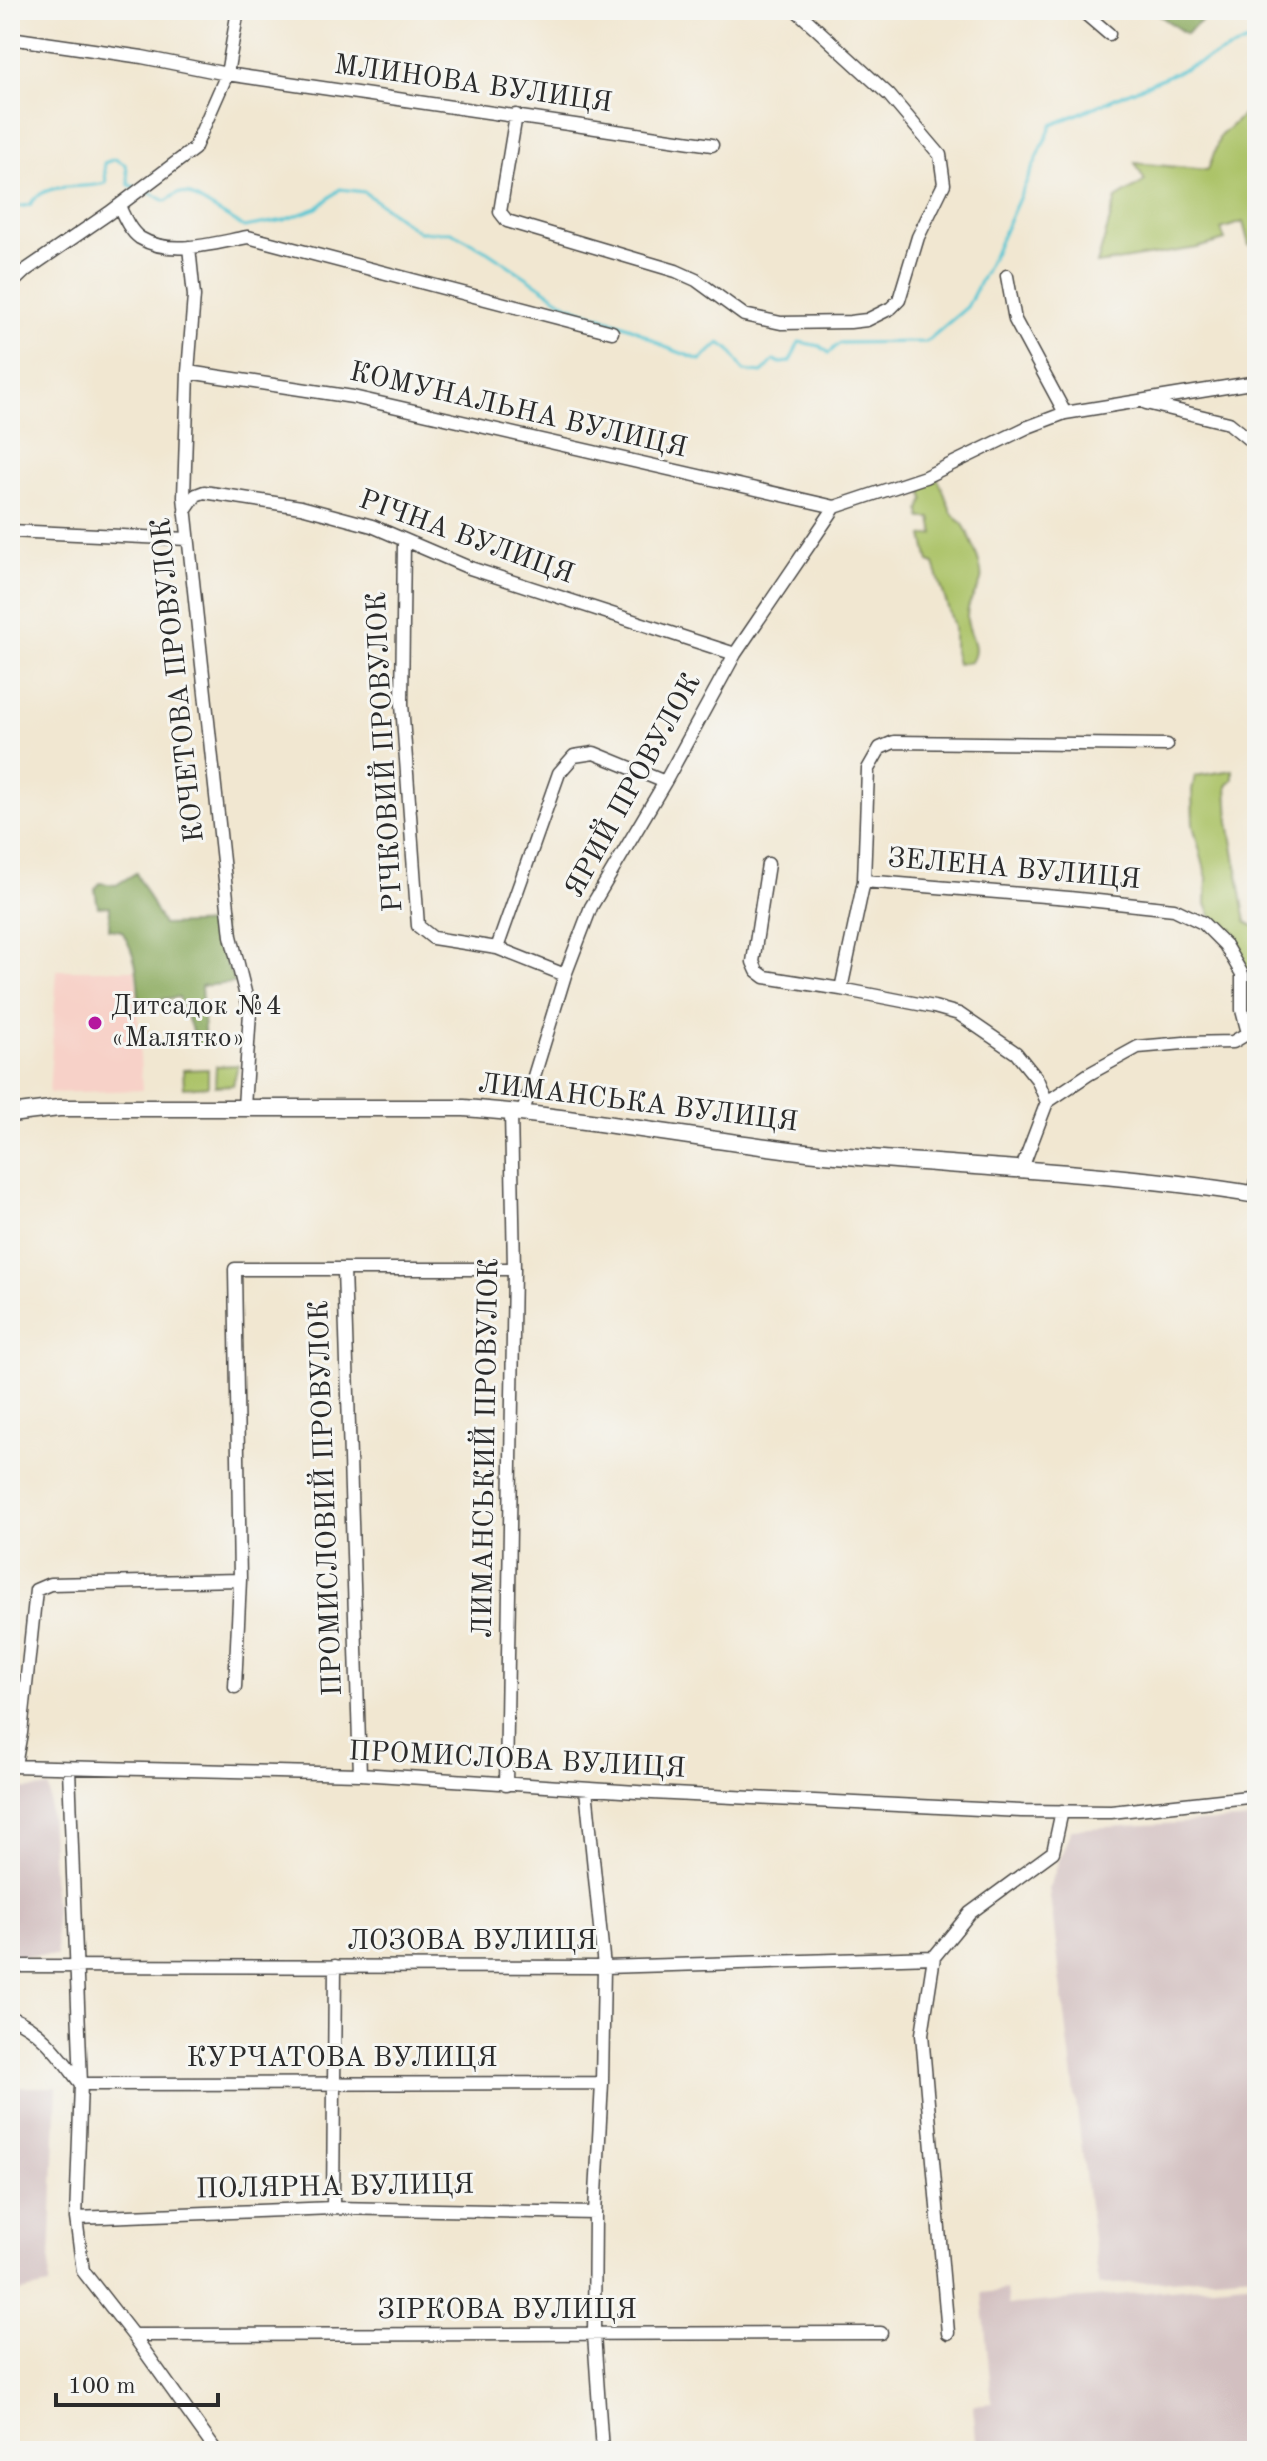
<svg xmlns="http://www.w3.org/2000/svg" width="1267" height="2461" viewBox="0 0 1267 2461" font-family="'Old Standard TT',serif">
  <rect width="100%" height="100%" fill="#f6f6f2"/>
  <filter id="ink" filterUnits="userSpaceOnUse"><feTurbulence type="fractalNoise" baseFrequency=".0125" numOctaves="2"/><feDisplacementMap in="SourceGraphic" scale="16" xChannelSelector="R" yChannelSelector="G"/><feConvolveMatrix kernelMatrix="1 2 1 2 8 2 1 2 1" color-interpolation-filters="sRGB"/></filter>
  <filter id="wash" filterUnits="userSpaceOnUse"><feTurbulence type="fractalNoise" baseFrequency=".006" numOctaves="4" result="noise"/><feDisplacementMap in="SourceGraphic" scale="32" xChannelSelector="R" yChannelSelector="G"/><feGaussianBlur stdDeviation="1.8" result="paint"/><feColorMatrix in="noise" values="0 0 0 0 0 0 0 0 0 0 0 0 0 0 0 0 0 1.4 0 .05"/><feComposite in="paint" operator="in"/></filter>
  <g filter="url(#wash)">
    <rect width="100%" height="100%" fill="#f1e7d1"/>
    <path fill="#f7d1c8" d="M 57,970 L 135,970 L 142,1090 L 49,1093 Z"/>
    <path fill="#d2bfc0" d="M 49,1788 L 57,1956 L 10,1956 L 10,1790 Z
      M 1257,1819 L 1257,2274 L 1099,2285 L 1049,1888 L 1071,1829 Z
      M 10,2087 L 57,2087 L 49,2286 L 10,2294 Z
      M 1257,2282 L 1257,2451 L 977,2451 L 973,2405 L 992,2403 L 982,2293 L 1006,2290 L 1008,2305 Z"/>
    <path fill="#acc368" stroke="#6c774a" stroke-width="2" d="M 1257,102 L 1257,243 L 1249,245 L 1243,222 L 1221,229 L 1225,240 L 1197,248 L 1097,264 L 1116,199 L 1145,181 L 1135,163 L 1208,170 L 1220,136 Z
      M 937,478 C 944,489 946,501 952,513 C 955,518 961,521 964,526 C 970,535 984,570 981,580 C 978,595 966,599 967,620 C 969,635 981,647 971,662 L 957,664 L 954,652 L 954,627 L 934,564 L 929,562 L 923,536 L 934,534 L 931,518 L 921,518 L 920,510 L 924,499 L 921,485 Z
      M 1233,770 L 1233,779 L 1227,786 L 1229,822 L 1246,922 L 1257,928 L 1257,1025 L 1252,1022 L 1246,976 L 1241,956 L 1214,923 L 1206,904 L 1207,878 L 1193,825 L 1192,790 L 1195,776 Z
      M 238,1065 L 233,1085 L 215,1086 L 216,1066 Z
      M 208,1069 L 208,1086 L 184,1088 L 183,1070 Z"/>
    <path fill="#89a95c" stroke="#5a6a44" stroke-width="2" d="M 1152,10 L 1214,10 L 1186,34 Z
      M 136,873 L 163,925 L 222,923 L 223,956 L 235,983 L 201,986 L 205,1045 L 198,1045 L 179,997 L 139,1002 C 138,973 137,957 122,931 L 109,929 L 110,906 L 98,907 L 95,889 L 100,883 L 116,885 Z"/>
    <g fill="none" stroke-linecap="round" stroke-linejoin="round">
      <path stroke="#5ac6d3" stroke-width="3" d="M 146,191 L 166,201 L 178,193 L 189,194 L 244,227 L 284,220 L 317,208 L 340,189 L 364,192 L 419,232 L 451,232 L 487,251 L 568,305 L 634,329 L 665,347 L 700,360 L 720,343 L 730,350 L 744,371 L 762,373 L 774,360 L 781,363 L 790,362 L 799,342 L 820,346 L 829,353 L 840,343 L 926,342 L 967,307 L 994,254 L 1052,125 L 1257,38
        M 10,208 L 30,205 C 43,180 82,190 106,183 L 104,163 L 115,159 L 126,165 L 129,185 L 135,187"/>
    </g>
  </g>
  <g filter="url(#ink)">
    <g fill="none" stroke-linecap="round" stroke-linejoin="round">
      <g stroke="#494744" stroke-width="15">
        <path id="street" d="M 1081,10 L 1109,34
          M 10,38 L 142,57 L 227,74 L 712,145
          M 516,115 L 500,212 L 507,221 L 676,271 L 696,280 L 744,315 L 781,323 L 850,322 L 867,320 L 891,308 L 899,300 L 918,237 L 944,184 L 940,155 L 889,95 L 796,10
          M 119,206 C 124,217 130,231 140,238 C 171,257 214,243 248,237 L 612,332
          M 189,247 L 194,296 L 188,372 L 184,497 L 231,936 L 250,1012 L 244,1107
          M 1007,276 L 1015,320 L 1065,413
          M 10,285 L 26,270 L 109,213 L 194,149 L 227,74 L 238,10
          M 188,372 L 353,397 L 835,507
          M 1146,403 L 1229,423 L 1257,446
          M 835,507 L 925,477 L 1028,427 L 1065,413 L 1257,382
          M 185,511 L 196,495 L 204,492 L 301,507 L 372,526 L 470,568 L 735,654
          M 10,531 L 188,539
          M 404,541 L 402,704 L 418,926 L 433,938 L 497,948 L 565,975
          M 768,864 L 753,962 L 757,971 L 765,977 L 841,989 L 934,1007 L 959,1014 L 1016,1053 L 1037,1079 L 1047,1102 L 1089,1074 L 1138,1047 L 1184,1043 L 1233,1042 L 1248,1033 L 1242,1010 L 1242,974 L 1225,945 L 1203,923 L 1174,909 L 1069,898 L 864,881 L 841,989
          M 864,881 L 868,769 L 880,748 L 894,742 L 1167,745
          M 497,948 L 559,773 L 574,756 L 594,753 L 665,782
          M 523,1112 L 565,975 L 591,907 L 665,782 L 735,654 L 835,507
          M 1022,1168 L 1047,1102
          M 1253,1194 L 1257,1177
          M 344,1269 L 360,1774
          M 235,1687 L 240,1580 L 235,1269 L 514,1269
          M 15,1765 L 21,1733 L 36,1590 L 50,1584 L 240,1580
          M 10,1766 L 360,1774 L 652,1793 L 1021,1811 L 1111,1812 L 1257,1796
          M 69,1769 L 81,2084 L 76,2218 L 83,2271 L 133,2335 L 216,2451
          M 506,1785 L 514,1269 L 511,1112
          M 586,1789 L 604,1967 L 602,2083 L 595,2213 L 594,2334 L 602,2451
          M 10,1966 L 604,1967 L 934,1957
          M 10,2017 C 42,2029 61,2058 81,2084
          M 81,2084 L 602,2083
          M 333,2208 L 335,1966
          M 76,2218 L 333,2208 L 595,2213
          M 948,2333 L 922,2034 L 934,1957 L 970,1913 L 1053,1852 L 1062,1811
          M 133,2335 L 881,2333"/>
      </g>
      <g stroke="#494744" stroke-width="19">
        <path id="secondary" d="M 10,1114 L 59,1108 L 464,1108 C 589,1117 711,1143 836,1155 C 976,1168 1117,1172 1257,1195"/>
      </g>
      <use href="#street" stroke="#fff" stroke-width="12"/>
      <use href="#secondary" stroke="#fff" stroke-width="16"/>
    </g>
  </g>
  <circle fill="#b5179e" stroke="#f6f6f2" stroke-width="3" cx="95" cy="1023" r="8"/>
  <g text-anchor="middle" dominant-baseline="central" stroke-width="6" stroke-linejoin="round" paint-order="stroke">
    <g font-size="28" fill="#2b2b2b" stroke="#f6f6f2">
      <text transform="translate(473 85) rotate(8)">МЛИНОВА ВУЛИЦЯ</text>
      <text transform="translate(518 411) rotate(13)">КОМУНАЛЬНА ВУЛИЦЯ</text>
      <text transform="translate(466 538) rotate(20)">РІЧНА ВУЛИЦЯ</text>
      <text transform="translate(179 680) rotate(-96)">КОЧЕТОВА ПРОВУЛОК</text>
      <text transform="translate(386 752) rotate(-93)">РІЧКОВИЙ ПРОВУЛОК</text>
      <text transform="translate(634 786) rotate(-61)">ЯРИЙ ПРОВУЛОК</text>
      <text transform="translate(1014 870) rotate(5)">ЗЕЛЕНА ВУЛИЦЯ</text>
      <text transform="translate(638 1104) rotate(7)">ЛИМАНСЬКА ВУЛИЦЯ</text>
      <text transform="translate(487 1448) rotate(-89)">ЛИМАНСЬКИЙ ПРОВУЛОК</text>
      <text transform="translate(327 1498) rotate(-92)">ПРОМИСЛОВИЙ ПРОВУЛОК</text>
      <text transform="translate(517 1761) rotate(3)">ПРОМИСЛОВА ВУЛИЦЯ</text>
      <text x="472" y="1942">ЛОЗОВА ВУЛИЦЯ</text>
      <text x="342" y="2059">КУРЧАТОВА ВУЛИЦЯ</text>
      <text transform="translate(335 2188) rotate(-1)">ПОЛЯРНА ВУЛИЦЯ</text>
      <text x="507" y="2311">ЗІРКОВА ВУЛИЦЯ</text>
    </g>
    <g font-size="28" fill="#2b2b2b" stroke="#f6f6f2" text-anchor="start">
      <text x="111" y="1007">Дитсадок №4<tspan x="111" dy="32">«Малятко»</tspan></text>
    </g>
  </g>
  <rect width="1267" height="2461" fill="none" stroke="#f6f6f2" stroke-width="40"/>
  <path d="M56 2393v12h162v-12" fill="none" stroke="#2b2b2b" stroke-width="4"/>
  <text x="68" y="2393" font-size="24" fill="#2b2b2b" stroke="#f6f6f2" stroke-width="6" paint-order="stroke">100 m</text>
</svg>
